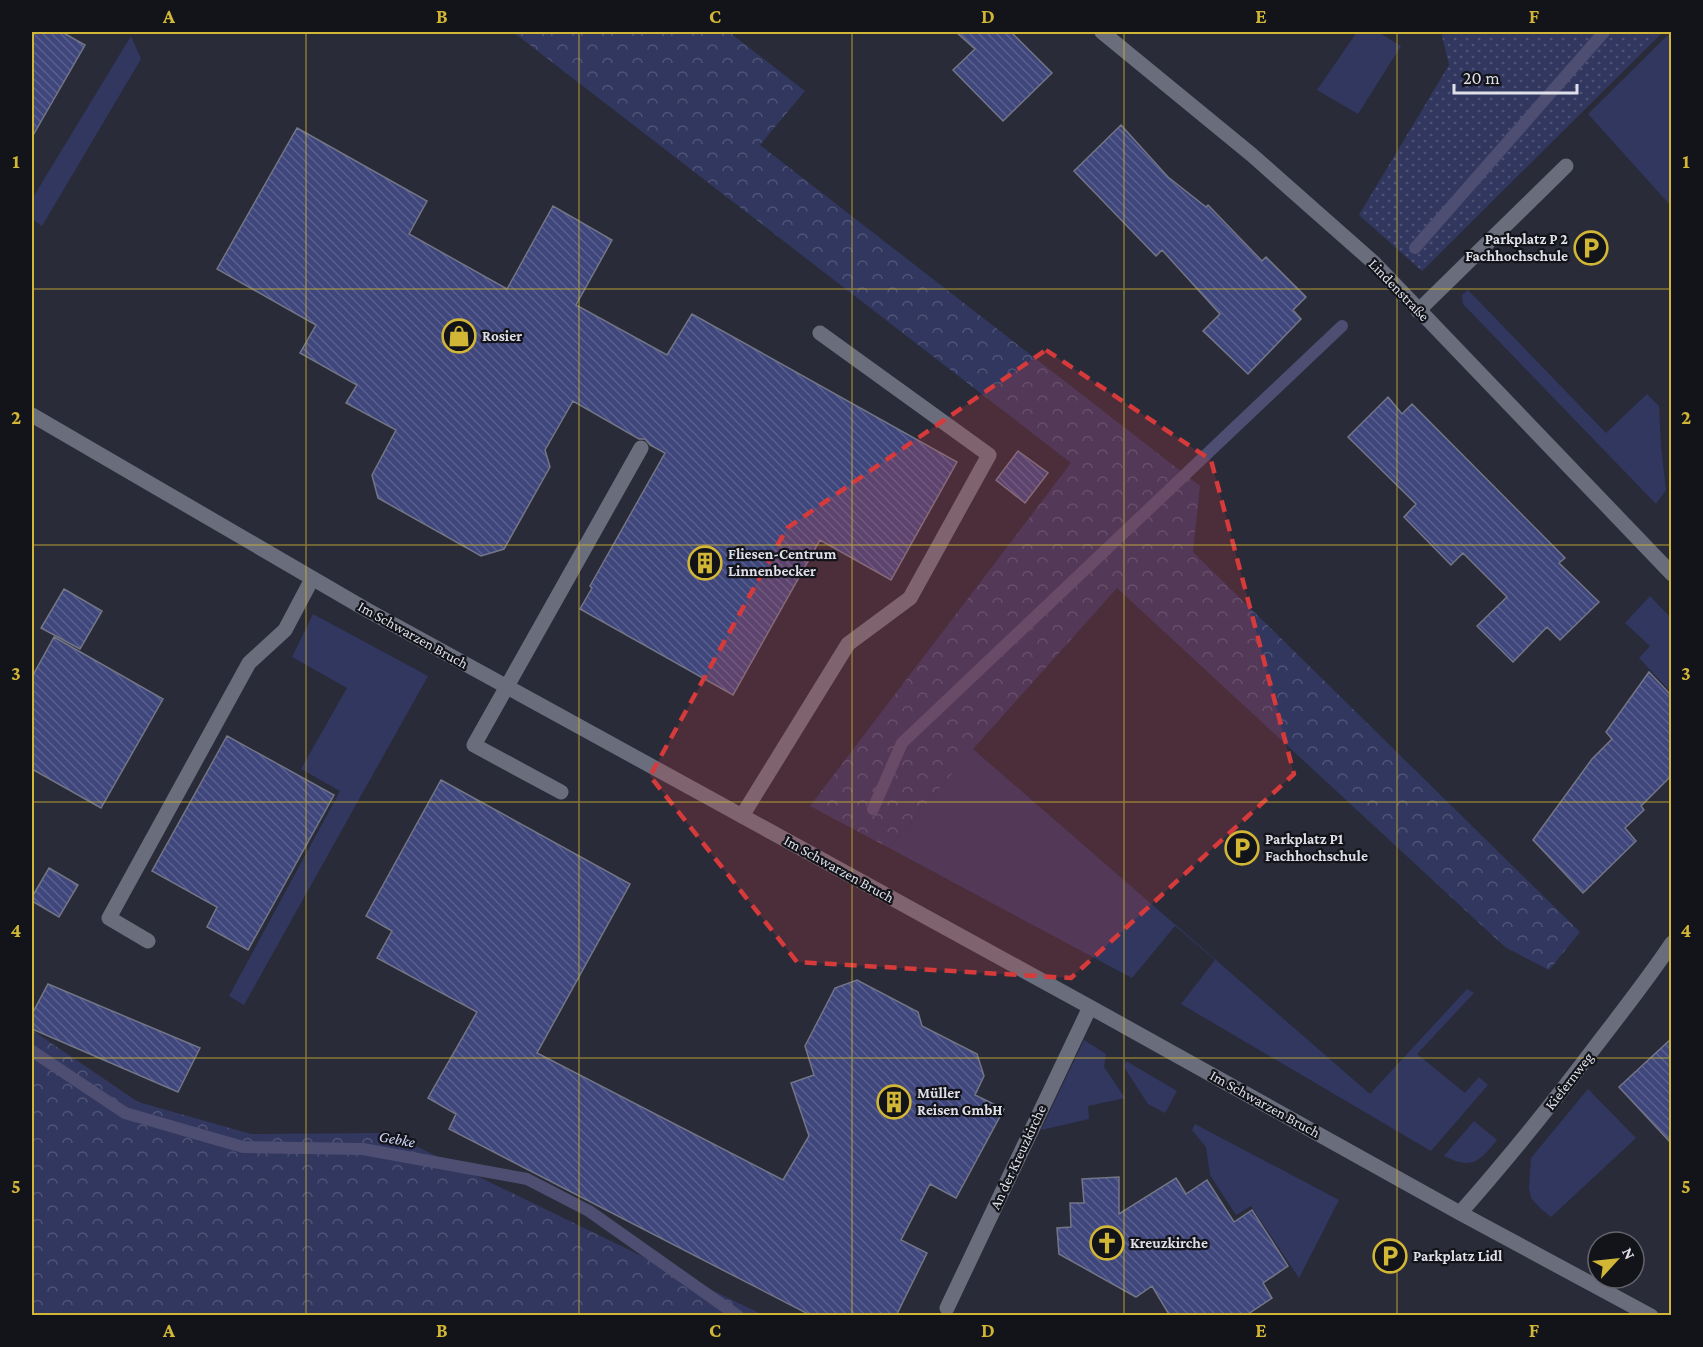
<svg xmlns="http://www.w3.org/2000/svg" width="1703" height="1347" viewBox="0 0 1703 1347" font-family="'Crimson Pro',serif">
  <defs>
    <pattern id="forest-crowns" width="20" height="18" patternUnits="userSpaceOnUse" patternTransform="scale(1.5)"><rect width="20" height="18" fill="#323760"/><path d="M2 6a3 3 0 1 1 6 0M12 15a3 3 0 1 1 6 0" fill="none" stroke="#4f5477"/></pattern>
    <pattern id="park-dots" width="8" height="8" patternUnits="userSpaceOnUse" patternTransform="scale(1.5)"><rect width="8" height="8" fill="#323760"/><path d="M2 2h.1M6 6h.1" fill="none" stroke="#4f5477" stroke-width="1.8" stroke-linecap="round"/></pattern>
    <pattern id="building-back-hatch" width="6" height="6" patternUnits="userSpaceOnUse" patternTransform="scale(1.5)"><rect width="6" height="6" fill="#3f467b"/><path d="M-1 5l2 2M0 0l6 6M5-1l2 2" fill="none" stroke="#5a608e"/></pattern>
  </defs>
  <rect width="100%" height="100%" fill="#292b39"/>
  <path fill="#323760" d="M 1357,32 L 1378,32 L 1401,46 L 1358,114 L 1317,90 Z
    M 1671,32 L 1672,32 L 1671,206 L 1588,114 Z
    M 131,36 L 141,59 L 42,226 L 32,219 L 32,199 Z
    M 1468,290 L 1606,433 L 1647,394 L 1659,406 L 1661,447 L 1666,490 L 1656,504 L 1463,304 L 1462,295 Z
    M 1650,596 L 1671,618 L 1671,692 L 1639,658 L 1650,646 L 1625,623 Z
    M 313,614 L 428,676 L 244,1005 L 229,996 L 340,791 L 301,769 L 347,688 L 292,657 Z
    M 973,749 L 1370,1094 L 1467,989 L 1474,993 L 1417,1054 L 1465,1093 L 1479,1077 L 1488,1085 L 1431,1151 L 1181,1004 L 1215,960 L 1175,926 L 1132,978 L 889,848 Z
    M 1084,1040 L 1106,1054 L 1104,1067 L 1125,1098 L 1088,1106 L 1089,1119 L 1041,1130 Z
    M 1126,1061 L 1177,1091 L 1165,1113 L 1148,1104 L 1124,1067 Z
    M 1588,1089 L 1636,1138 L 1551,1217 L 1540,1208 L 1531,1198 L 1529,1188 L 1531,1158 Z
    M 1474,1121 L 1497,1140 C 1479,1162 1472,1170 1444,1156 Z
    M 1195,1124 L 1339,1200 L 1299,1278 L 1251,1206 L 1236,1215 L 1210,1175 L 1206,1147 L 1192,1130 Z"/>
  <path fill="url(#forest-crowns)" d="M 513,32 L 729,32 L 805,91 L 760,145 L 1200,486 L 1193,552 L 1580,932 L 1549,970 L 1505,947 L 1117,588 L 973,749 L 889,848 L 810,806 L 1071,463 Z
    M 32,1030 L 138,1102 L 251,1134 L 389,1133 L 763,1315 L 32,1315 Z"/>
  <path fill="url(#park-dots)" d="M 1441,32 L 1663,32 L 1422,271 L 1359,215 L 1449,65 Z"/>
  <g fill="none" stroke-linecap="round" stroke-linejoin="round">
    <path stroke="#4e4e72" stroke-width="12" d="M 1415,248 L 1604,32
      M 873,809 L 902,743 L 1342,326
      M 32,1051 L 125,1113 L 243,1147 L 363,1149 L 527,1179 L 589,1211 L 738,1316"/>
  </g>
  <path fill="url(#building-back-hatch)" stroke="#737686" stroke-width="1.5" d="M 32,32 L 62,32 L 85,45 L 32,137 Z
    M 956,32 L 1011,32 L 1052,73 L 1003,121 L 953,70 L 975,49 Z
    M 1121,125 L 1168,177 L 1206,207 L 1208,205 L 1262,261 L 1266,257 L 1306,297 L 1293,310 L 1301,319 L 1248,374 L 1203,331 L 1220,314 L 1162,250 L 1156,256 L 1074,171 Z
    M 297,128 L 427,201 L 409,234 L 507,289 L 553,206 L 612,240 L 576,305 L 667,355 L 692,314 L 957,462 L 891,580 L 820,540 L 733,695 L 580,609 L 592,588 L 590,586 L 665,453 L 650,445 L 645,439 L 639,439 L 573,401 L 545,450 L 550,467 L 504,549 L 481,556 L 378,498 L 372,475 L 396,430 L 346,403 L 357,385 L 300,353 L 316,325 L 217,269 Z
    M 1388,397 L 1402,414 L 1412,404 L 1565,558 L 1559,563 L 1599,602 L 1560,640 L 1547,627 L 1513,662 L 1477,626 L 1507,597 L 1463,553 L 1451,565 L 1404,517 L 1416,504 L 1348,437 Z
    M 1018,451 L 1048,473 L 1025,503 L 996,480 Z
    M 64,589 L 102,611 L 80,649 L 41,628 Z
    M 54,637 L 163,699 L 101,808 L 32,769 L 32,677 Z
    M 1649,672 L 1671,695 L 1671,776 L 1641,806 L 1644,810 L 1625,828 L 1636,841 L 1583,893 L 1533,840 L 1592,759 L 1612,739 L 1606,732 Z
    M 227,736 L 334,795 L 248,950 L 207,927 L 217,907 L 152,871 Z
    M 441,780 L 630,884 L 537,1053 L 783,1180 L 809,1136 L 791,1083 L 814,1075 L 805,1046 L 835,988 L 857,980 L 918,1012 L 922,1026 L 977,1054 L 984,1076 L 975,1095 L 1004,1109 L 956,1198 L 930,1184 L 901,1240 L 927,1253 L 896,1316 L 812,1316 L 449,1129 L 456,1114 L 428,1098 L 477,1012 L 377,958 L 392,931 L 366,916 Z
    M 49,868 L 78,885 L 59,917 L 32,901 L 32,897 Z
    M 48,984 L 200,1048 L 178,1092 L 32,1029 L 32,1014 Z
    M 1671,1039 L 1671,1143 L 1619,1087 Z
    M 1119,1177 L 1119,1214 L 1176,1178 L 1186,1194 L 1207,1180 L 1234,1222 L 1252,1210 L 1288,1266 L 1263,1283 L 1272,1298 L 1245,1316 L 1170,1316 L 1152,1286 L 1136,1297 L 1059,1254 L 1057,1228 L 1071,1227 L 1070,1203 L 1084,1203 L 1082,1179 Z"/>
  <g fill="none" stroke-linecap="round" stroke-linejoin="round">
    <path stroke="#6a6d7c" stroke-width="15" d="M 1418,311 L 1566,166
      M 561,792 L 474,745 L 641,448
      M 742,816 L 848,644 L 910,598 L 989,455 L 820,333
      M 148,941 L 109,918 L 249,663 L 285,630 L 312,579"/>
    <path stroke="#6a6d7c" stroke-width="15" d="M 1102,32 L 1252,155 L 1373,262 L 1672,574
      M 32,415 L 367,610 L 1090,1007 L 1460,1213 L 1651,1316
      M 1460,1213 C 1507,1160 1552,1104 1595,1047 C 1621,1013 1648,979 1672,943
      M 947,1308 L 1090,1007"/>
  </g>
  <path fill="#d73a3b" fill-opacity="0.2" stroke="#d73a3b" stroke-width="4.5" stroke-dasharray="12 8" stroke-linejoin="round" d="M 1046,350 L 1211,460 L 1294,774 L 1071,978 L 797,962 L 650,776 L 787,528 Z"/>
  <path fill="none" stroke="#d2b635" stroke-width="1.5" stroke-opacity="0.55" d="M 306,32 L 306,1316M 579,32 L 579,1316M 852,32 L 852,1316M 1124,32 L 1124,1316M 1397,32 L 1397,1316M 32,289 L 1672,289M 32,545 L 1672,545M 32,802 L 1672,802M 32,1058 L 1672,1058"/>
  <defs>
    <g id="parking-ring" transform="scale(1.725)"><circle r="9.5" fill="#13141a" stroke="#d2b635" stroke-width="1.5"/><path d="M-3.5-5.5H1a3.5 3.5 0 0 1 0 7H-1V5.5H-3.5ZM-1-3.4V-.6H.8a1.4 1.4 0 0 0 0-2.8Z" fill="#d2b635"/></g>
    <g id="shop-ring" transform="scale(1.725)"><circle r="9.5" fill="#13141a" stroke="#d2b635" stroke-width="1.5"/><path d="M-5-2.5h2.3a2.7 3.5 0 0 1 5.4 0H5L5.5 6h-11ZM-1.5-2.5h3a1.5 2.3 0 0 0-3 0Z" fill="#d2b635"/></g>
    <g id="building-ring" transform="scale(1.725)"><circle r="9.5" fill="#13141a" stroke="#d2b635" stroke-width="1.5"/><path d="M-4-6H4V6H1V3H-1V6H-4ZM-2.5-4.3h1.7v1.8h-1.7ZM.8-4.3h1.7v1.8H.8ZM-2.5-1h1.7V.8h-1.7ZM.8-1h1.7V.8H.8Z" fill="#d2b635"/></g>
    <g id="church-ring" transform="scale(1.725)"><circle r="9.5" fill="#13141a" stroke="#d2b635" stroke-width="1.5"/><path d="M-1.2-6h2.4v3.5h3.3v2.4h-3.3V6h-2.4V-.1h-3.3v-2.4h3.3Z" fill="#d2b635"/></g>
  </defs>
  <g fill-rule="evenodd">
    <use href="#parking-ring" x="1591" y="248"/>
    <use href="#shop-ring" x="459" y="336"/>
    <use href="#building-ring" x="705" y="563"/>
    <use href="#parking-ring" x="1242" y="848"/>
    <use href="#building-ring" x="894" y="1102"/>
    <use href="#church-ring" x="1107" y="1243"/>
    <use href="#parking-ring" x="1390" y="1256"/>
  </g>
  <g text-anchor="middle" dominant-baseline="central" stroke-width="4.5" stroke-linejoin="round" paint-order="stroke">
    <g font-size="15" font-weight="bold" fill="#dedfe8" stroke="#13141a" text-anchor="start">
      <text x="1568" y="239" text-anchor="end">Parkplatz P 2<tspan x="1568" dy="17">Fachhochschule</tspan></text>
      <text x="482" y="336">Rosier</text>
      <text x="728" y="554">Fliesen-Centrum<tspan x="728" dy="17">Linnenbecker</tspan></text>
      <text x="1265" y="839">Parkplatz P1<tspan x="1265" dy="17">Fachhochschule</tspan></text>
      <text x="917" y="1093">Müller<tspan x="917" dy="17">Reisen GmbH</tspan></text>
      <text x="1130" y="1243">Kreuzkirche</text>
      <text x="1413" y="1256">Parkplatz Lidl</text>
    </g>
    <g font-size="15" fill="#dedfe8" stroke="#13141a">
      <text transform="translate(1399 290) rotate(46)">Lindenstraße</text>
      <text transform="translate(413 635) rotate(29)">Im Schwarzen Bruch</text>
      <text transform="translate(839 869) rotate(29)">Im Schwarzen Bruch</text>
      <text transform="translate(1569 1081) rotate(-52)">Kiefernweg</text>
      <text transform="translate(1265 1104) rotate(29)">Im Schwarzen Bruch</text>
      <text transform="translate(1018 1157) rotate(-65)">An der Kreuzkirche</text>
    </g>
    <g font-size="16" font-style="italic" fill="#d0d7f9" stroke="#13141a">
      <text transform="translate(397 1139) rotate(10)">Gebke</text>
    </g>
  </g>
  <rect width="1703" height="1347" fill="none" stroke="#13141a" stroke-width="66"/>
  <g transform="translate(1616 1260) rotate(63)"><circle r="28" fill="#13141a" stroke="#64656c" stroke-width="1.5"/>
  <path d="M0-4.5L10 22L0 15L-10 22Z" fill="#d2b635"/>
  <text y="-9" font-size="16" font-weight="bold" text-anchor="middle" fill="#dedfe8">N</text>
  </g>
  <path d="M1454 84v9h123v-9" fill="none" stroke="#dedfe8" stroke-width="3"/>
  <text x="1463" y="84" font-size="18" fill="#dedfe8" stroke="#13141a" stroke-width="4.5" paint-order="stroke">20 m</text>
  <rect x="33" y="33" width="1637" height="1281" fill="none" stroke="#d2b635" stroke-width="2"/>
  <g font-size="20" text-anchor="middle" font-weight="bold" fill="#d2b635">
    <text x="169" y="23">A</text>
    <text x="442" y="23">B</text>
    <text x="715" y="23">C</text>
    <text x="988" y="23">D</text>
    <text x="1261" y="23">E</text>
    <text x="1534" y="23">F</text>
    <text x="16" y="168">1</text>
    <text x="1686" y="168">1</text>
    <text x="16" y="424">2</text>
    <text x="1686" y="424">2</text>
    <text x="16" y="680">3</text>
    <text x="1686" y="680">3</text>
    <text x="16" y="937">4</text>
    <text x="1686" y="937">4</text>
    <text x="16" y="1193">5</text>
    <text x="1686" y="1193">5</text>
    <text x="169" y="1337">A</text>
    <text x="442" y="1337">B</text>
    <text x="715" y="1337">C</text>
    <text x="988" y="1337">D</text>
    <text x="1261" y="1337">E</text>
    <text x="1534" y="1337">F</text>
  </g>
</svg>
